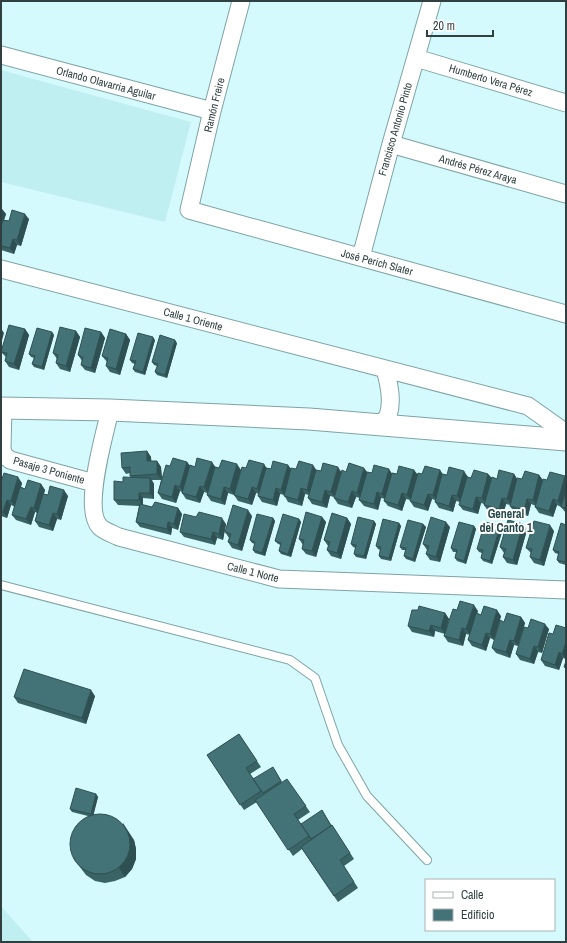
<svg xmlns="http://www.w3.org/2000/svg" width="567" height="943" viewBox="0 0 567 943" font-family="'Archivo Narrow',sans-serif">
  <rect width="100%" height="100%" fill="#d5fafd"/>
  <path fill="#c0eff2" d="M 1,70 L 191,122 L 165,222 L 1,182 Z
    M 1,906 L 33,942 L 1,942 Z"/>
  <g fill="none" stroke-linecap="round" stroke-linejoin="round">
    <g stroke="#7fa3a5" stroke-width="10">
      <path id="service" d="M 1,585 L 290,660 L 315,678 L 338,745 L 367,796 L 427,860"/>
    </g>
    <g stroke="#7fa3a5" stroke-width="19">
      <path id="minor" d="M 241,1 L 212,111 L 189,210 L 566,314
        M 1,55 L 212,111
        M 416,58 L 566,103
        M 391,144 L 566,194
        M 361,257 L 391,144 L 432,1
        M 1,269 L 528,406 L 566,433
        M 3,408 L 2,449 L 4,455 L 10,460 L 94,483
        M 110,410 C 105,434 82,509 100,527 C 104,531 113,534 119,537 L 279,579 L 566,590
        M 379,425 C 382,422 386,419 388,416 C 393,401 389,384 385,369"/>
    </g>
    <g stroke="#7fa3a5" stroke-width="23">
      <path id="tertiary" d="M 1,408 L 110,410 L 309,419 L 566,440"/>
    </g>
    <use href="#service" stroke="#fff" stroke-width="8"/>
    <use href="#minor" stroke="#fff" stroke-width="17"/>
    <use href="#tertiary" stroke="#fff" stroke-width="21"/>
  </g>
  <path fill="#3a6365" d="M 1,208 L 6,214 L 4,220 L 9,221 L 29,219 L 21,246 L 17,245 L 14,254 L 1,250 Z
    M 25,329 L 29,335 L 19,370 L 9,367 L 5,361 L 6,357 L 1,352 Z
    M 76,331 L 80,337 L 70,372 L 60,369 L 56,363 L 57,359 L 53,353 Z
    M 52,332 L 54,335 L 44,370 L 34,367 L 32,364 L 34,358 L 31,357 L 29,354 Z
    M 101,332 L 105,338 L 95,373 L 85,370 L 81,365 L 82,361 L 78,355 Z
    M 126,334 L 130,340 L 120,375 L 110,372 L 106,366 L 107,362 L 102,356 Z
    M 155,340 L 145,375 L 135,372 L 133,369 L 135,364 L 132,363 L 130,360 Z
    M 177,343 L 167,378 L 157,375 L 155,372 L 157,366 L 154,365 L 152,362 Z
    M 147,451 L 151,457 L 151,461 L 157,461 L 161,467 L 162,480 L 170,466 L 187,462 L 190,466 L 195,467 L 215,467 L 219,468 L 241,470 L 234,495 L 228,493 L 225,505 L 211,501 L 207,495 L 207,493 L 204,492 L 200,503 L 186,499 L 182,493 L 182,492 L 180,491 L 176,503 L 162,499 L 158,493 L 161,480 L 152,480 L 154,484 L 154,499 L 143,498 L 143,505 L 152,507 L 178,508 L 182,514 L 178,530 L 172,528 L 171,535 L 140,527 L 136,522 L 139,506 L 118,505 L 114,500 L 123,482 L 131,478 L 130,476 L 130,473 L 126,474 L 122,468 Z
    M 288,465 L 291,469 L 341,472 L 367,472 L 372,473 L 392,473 L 397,474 L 414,470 L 417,475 L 422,474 L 440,470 L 442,474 L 447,475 L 468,477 L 471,478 L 488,474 L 492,478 L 497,479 L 514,474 L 517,479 L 522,479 L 539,475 L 543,480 L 547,480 L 565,476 L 566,478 L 566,513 L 561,507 L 557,505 L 553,517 L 539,513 L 535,507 L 536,506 L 531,504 L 528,516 L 514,512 L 510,506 L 510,505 L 506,504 L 503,515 L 488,511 L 484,505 L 484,504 L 481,503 L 478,514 L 463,510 L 459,505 L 460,502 L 456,501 L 453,512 L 439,508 L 435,502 L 435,500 L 432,499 L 428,511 L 414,507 L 410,501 L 410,500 L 406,499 L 402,511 L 388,506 L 384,501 L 385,499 L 381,498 L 378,510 L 364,506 L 359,500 L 360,498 L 356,497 L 352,508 L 338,504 L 334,498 L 334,497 L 330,496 L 327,508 L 312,504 L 308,498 L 309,495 L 305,494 L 302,506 L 288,502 L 284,495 L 280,494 L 277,506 L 262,502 L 258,496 L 259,494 L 256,493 L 252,505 L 238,501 L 234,495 L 246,468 L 266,468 L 271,469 Z
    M 1,482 L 22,483 L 21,487 L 25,489 L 41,484 L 45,490 L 44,494 L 48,495 L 68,496 L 61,520 L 57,519 L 53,531 L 39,527 L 35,521 L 37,513 L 35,512 L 31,525 L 16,520 L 12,515 L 15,507 L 11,505 L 7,518 L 1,516 Z
    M 252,516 L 242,551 L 232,548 L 228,542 L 229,538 L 225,532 Z
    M 322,517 L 326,522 L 316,557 L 306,554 L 302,549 L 303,545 L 299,539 Z
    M 273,518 L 275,521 L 265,556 L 255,553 L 253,550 L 255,544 L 252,543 L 250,540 Z
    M 347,518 L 351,524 L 341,559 L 331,556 L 327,550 L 328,546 L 324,540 Z
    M 299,519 L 301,522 L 291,557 L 281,554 L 279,551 L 281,545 L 278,544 L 275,541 Z
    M 374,521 L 376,524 L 366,559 L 356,557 L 354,554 L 356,548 L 353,547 L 351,544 Z
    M 399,523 L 401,526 L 391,561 L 381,559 L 379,556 L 380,550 L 378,549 L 376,546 Z
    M 226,524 L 223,540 L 217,538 L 215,545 L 184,537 L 180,532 Z
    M 423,524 L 426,527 L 415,562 L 406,559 L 404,556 L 406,550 L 402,550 L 400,547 Z
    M 566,525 L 566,565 L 559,563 L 557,560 L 558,554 L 555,553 L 553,550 Z
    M 474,526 L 476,529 L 466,564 L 457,561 L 455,558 L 456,552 L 453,552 L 451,548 Z
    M 500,526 L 503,529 L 492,564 L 483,561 L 481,558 L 482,553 L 479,552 L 477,549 Z
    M 450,527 L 440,562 L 430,560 L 426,554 L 427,550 L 423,544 Z
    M 527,530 L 517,565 L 507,563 L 503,557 L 504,553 L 500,547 Z
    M 554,531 L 544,566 L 534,563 L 530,557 L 531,553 L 526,548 Z
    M 457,610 L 478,611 L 477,613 L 481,615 L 501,616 L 494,640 L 490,638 L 486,651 L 472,646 L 468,640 L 470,635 L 466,634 L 463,646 L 448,642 L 444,636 L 445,634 L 435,631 L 434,637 L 412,632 L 408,626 L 445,613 L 449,619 L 446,630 Z
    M 521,617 L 525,623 L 518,646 L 514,645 L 510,658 L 496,653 L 492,648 L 504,622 Z
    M 528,628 L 549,629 L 542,653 L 538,652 L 534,664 L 520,660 L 516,654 Z
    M 566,628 L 566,659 L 563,658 L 559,670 L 545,666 L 541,660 L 553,634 Z
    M 95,696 L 86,724 L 18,703 L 14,697 Z
    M 239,734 L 261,767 L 250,774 L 254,779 L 275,770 L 282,782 L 291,785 L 310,812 L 298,820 L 305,829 L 322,810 L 332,826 L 332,825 L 354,859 L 344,866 L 358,888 L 338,902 L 302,849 L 293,856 L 257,802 L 244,810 L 207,755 Z
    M 96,794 L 98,797 L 93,815 L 134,840 L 136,849 L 136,859 L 132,869 L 125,877 L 115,881 L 105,883 L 95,881 L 86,875 L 73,858 L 88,816 L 72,812 L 70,809 Z"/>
  <path fill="#2f5053" d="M 2,209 L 6,214 L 1,229 L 1,211 Z
    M 25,214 L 29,219 L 21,246 L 17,240 Z
    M 13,239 L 17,245 L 14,254 L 10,248 Z
    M 25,329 L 29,335 L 19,370 L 14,364 Z
    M 2,330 L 4,333 L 1,344 L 1,334 Z
    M 76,331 L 80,337 L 70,372 L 66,366 Z
    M 52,332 L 54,335 L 44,370 L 42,367 Z
    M 101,332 L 105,338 L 95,373 L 91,368 Z
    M 126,334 L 130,340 L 120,375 L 116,369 Z
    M 153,337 L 155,340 L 145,375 L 143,372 Z
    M 175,340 L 177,343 L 167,378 L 165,375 Z
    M 147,451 L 151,457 L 152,467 L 147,461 Z
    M 157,461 L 161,467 L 162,480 L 157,474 Z
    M 187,462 L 191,467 L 184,493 L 180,487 Z
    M 212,462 L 216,468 L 209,493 L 204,487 Z
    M 237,464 L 241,470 L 234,495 L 230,489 Z
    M 264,464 L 268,470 L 261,495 L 257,489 Z
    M 288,465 L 292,471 L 285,496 L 281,490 Z
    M 313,465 L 317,471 L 311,496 L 307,490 Z
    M 338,467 L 342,473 L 335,498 L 331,492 Z
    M 364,468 L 368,473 L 361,498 L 357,493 Z
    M 389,469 L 393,475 L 386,500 L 382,494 Z
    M 414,470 L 418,475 L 411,500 L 407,495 Z
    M 440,470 L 444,476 L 437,501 L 433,495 Z
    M 464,471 L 468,477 L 461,502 L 457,496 Z
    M 488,474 L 492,479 L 486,504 L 482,498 Z
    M 514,474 L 518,480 L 511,505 L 507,499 Z
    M 539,475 L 543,481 L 537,506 L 533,500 Z
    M 565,476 L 566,478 L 566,491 L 562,507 L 558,501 Z
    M 18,477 L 22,483 L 15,507 L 11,501 Z
    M 150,478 L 154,484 L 154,499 L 150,493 Z
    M 41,484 L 45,490 L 38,514 L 34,508 Z
    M 175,485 L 180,491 L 176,503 L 172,497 Z
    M 200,486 L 204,492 L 200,503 L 196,497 Z
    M 224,487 L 228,493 L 225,505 L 221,499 Z
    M 252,487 L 256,493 L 252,505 L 248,499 Z
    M 276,488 L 280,494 L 277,506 L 273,500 Z
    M 301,488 L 305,494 L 302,506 L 298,500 Z
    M 64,490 L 68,496 L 61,520 L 57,514 Z
    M 325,490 L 330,496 L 327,508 L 322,502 Z
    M 352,491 L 356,497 L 352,508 L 348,502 Z
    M 377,492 L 381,498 L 378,510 L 374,504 Z
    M 139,493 L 143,498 L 143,506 L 139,500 Z
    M 402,493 L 406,499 L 402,511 L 398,505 Z
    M 428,494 L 432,499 L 428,511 L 424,505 Z
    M 452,495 L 456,501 L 453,512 L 449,506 Z
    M 476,497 L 481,503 L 478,514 L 473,509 Z
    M 502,498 L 506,504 L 503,515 L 499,509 Z
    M 527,499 L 531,504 L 528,516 L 524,510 Z
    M 553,499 L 557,505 L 553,517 L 549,511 Z
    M 7,500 L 11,505 L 7,518 L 3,512 Z
    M 31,507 L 35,512 L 31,525 L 26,519 Z
    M 178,508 L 182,514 L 178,530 L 174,524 Z
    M 248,510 L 252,516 L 242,551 L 238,545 Z
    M 53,513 L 57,519 L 53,531 L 49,525 Z
    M 322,517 L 326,522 L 316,557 L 312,551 Z
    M 222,518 L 226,524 L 223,540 L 219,534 Z
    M 273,518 L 275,521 L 265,556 L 262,553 Z
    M 347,518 L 351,524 L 341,559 L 337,553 Z
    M 299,519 L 301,522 L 291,557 L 288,554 Z
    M 374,521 L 376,524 L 366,559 L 364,556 Z
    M 168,522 L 172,528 L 171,535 L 167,529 Z
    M 446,522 L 450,527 L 440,562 L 436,557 Z
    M 399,523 L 401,526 L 391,561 L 389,558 Z
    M 423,524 L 426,527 L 415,562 L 413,559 Z
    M 523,524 L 527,530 L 517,565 L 513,560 Z
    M 550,525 L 554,531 L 544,566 L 540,560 Z
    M 474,526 L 476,529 L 466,564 L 464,561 Z
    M 500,526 L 503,529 L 492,564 L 490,561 Z
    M 213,532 L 217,538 L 215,545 L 211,539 Z
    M 474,605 L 478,611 L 470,635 L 466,629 Z
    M 497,610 L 501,616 L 494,640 L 490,634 Z
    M 445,613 L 449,619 L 445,634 L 441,628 Z
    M 521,617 L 525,623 L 518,646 L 514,641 Z
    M 545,624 L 549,629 L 542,653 L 538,647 Z
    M 431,625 L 435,631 L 434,637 L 429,631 Z
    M 462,628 L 466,634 L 463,646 L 459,640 Z
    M 486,633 L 490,638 L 486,651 L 482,645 Z
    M 510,640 L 514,645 L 510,658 L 506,652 Z
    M 566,642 L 566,659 L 562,654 Z
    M 534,646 L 538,652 L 534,664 L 530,659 Z
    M 559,652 L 563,658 L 559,670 L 555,665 Z
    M 91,690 L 95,696 L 86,724 L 82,718 Z
    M 96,794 L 98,797 L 93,817 L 91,814 Z
    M 123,823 L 134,840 L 136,849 L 136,859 L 132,869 L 125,877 L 119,868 Z"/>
  <path fill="#437376" stroke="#2f5053" d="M 12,210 L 25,214 L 17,240 L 13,239 L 10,248 L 1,246 L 1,226 L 3,220 L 9,221 Z
    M 9,325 L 25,329 L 14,364 L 5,361 L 7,353 L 1,352 Z
    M 60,327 L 76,331 L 66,366 L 56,363 L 58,355 L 53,353 Z
    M 37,328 L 52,332 L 42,367 L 32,364 L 35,356 L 29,354 Z
    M 85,328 L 101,332 L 91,368 L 81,365 L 83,357 L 78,355 Z
    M 110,329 L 126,334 L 116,369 L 106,366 L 108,358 L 102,356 Z
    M 138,333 L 153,337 L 143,372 L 133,369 L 136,361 L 130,360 Z
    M 160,335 L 175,340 L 165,375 L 155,372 L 158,364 L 152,362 Z
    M 147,451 L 147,461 L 157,461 L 157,474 L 130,476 L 130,467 L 122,468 L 121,453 Z
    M 173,458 L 187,462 L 180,487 L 175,485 L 172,497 L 158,493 L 166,465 L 170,466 Z
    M 197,458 L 212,462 L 204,487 L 200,486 L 196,497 L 182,493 L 190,465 L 195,467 Z
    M 222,460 L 237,464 L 230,489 L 224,487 L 221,499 L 207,495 L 215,467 L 219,468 Z
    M 249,460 L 264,464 L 257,489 L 252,487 L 248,499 L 234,495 L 242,467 L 246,468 Z
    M 273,461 L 288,465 L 281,490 L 276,488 L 273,500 L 258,496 L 266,468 L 271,469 Z
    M 299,461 L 313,465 L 307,490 L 301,488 L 298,500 L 284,496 L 291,468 L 296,469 Z
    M 323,463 L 338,467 L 331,492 L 325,490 L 322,502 L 308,498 L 316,470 L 321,471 Z
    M 349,463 L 364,468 L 357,493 L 352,491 L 348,502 L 334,498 L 342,470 L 346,472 Z
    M 374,465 L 389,469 L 382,494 L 377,492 L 374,504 L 359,500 L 367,472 L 372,473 Z
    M 399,466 L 414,470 L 407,495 L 402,493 L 398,505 L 384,501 L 392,473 L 397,474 Z
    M 425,466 L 440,470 L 433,495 L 428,494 L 424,505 L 410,501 L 418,473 L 422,474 Z
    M 449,467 L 464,471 L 457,496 L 452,495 L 449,506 L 435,502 L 442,474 L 447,475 Z
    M 474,470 L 488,474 L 482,498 L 476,497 L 473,509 L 459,505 L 467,477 L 471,478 Z
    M 499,470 L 514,474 L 507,499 L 502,498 L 499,509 L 484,505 L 492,477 L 497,479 Z
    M 525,471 L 539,475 L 533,500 L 527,499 L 524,510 L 510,506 L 517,478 L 522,479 Z
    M 550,472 L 565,476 L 558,501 L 553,499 L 549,511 L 535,507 L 543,479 L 547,480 Z
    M 4,473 L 18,477 L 11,501 L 7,500 L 3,512 L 1,511 L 1,482 Z
    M 123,477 L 150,478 L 150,493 L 139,493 L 139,500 L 114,500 L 114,481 L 123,482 Z
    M 28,480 L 41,484 L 34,508 L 31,507 L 26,519 L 12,515 L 20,487 L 25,489 Z
    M 50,486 L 64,490 L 57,514 L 53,513 L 49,525 L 35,521 L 43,494 L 48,495 Z
    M 566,490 L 566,508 L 561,507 Z
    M 155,502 L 178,508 L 174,524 L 168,522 L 167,529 L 136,522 L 140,504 L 152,507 Z
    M 233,505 L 248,510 L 238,545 L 228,542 L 231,534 L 225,532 Z
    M 199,512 L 222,518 L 219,534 L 213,532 L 211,539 L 180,532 L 184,514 L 196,517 Z
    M 306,512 L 322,517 L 312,551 L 302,549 L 304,540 L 299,539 Z
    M 332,513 L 347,518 L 337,553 L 327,550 L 330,542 L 324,540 Z
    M 257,514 L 273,518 L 262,553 L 253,550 L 255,542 L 250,540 Z
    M 283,514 L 299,519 L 288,554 L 279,551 L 281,543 L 275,541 Z
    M 358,517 L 374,521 L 364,556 L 354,554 L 356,545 L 351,544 Z
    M 431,517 L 446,522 L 436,557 L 426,554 L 429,546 L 423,544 Z
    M 383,519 L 399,523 L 389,558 L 379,556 L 381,547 L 376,546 Z
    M 408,520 L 423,524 L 413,559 L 404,556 L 406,548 L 400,547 Z
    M 508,520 L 523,524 L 513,560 L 503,557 L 506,549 L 500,547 Z
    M 534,521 L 550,525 L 540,560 L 530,557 L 532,549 L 526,548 Z
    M 459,522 L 474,526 L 464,561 L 455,558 L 457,550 L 451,548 Z
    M 485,522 L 500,526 L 490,561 L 481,558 L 483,550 L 477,549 Z
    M 561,523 L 566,525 L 566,562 L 557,560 L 559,552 L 553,550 Z
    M 460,601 L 474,605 L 466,629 L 462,628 L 459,640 L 444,636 L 453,609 L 457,610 Z
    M 419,606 L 445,613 L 441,628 L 431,625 L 429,631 L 408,626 L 412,610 L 418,610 Z
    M 484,606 L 497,610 L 490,634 L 486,633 L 482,645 L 468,640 L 476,613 L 481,615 Z
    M 507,613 L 521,617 L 514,641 L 510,640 L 506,652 L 492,648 L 500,620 L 504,622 Z
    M 531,619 L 545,624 L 538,647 L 534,646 L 530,659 L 516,654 L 524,627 L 528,628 Z
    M 556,625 L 566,628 L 566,642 L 562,654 L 559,652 L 555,665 L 541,660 L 549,633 L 553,634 Z
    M 566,661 L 566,668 L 564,667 Z
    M 24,669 L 91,690 L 82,718 L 14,697 Z
    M 239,734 L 257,761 L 246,768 L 261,791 L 240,805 L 207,755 Z
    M 273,767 L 281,781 L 263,793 L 253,779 Z
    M 287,779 L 306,806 L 294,814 L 309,836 L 288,850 L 255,800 Z
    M 76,788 L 96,794 L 91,814 L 70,809 Z
    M 322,810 L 331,826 L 311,839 L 301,824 Z
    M70 844a30 30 0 1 1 60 0a30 30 0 1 1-60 0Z
    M 332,825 L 350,853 L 340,860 L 354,882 L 334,896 L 301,847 Z"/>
  <g text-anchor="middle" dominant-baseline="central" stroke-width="4" stroke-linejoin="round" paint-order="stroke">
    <g font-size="11" fill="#303f3f" stroke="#fff">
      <text transform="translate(491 80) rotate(17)">Humberto Vera Pérez</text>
      <text transform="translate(106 83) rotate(15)">Orlando Olavarria Aguilar</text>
      <text transform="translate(214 105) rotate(-76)">Ramón Freire</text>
      <text transform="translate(395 129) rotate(-74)">Francisco Antonio Pinto</text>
      <text transform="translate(478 169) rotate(16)">Andrés Pérez Araya</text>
      <text transform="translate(377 262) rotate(15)">José Perich Slater</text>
      <text transform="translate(193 319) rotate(15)">Calle 1 Oriente</text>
      <text transform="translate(49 470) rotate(16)">Pasaje 3 Poniente</text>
      <text transform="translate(253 572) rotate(14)">Calle 1 Norte</text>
    </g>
    <g font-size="12" font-weight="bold" fill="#254648" stroke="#fff">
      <text x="506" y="514">General<tspan x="506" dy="14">del Canto 1</tspan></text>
    </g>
  </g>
  <rect width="567" height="943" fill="none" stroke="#303f3f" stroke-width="4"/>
  <rect x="425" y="879" width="130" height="52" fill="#ffffff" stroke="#acb2b2"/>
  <rect x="433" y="892" width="20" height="6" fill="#ffffff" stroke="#acb2b2"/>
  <text x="461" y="899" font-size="12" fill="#303f3f">Calle</text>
  <rect x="433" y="909" width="20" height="12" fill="#437376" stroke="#acb2b2"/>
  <text x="461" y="919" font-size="12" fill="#303f3f">Edificio</text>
  <path d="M427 30v6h66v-6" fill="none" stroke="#303f3f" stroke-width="2"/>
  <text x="433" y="30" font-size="12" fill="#303f3f" stroke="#ffffff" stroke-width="3" paint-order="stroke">20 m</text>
</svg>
